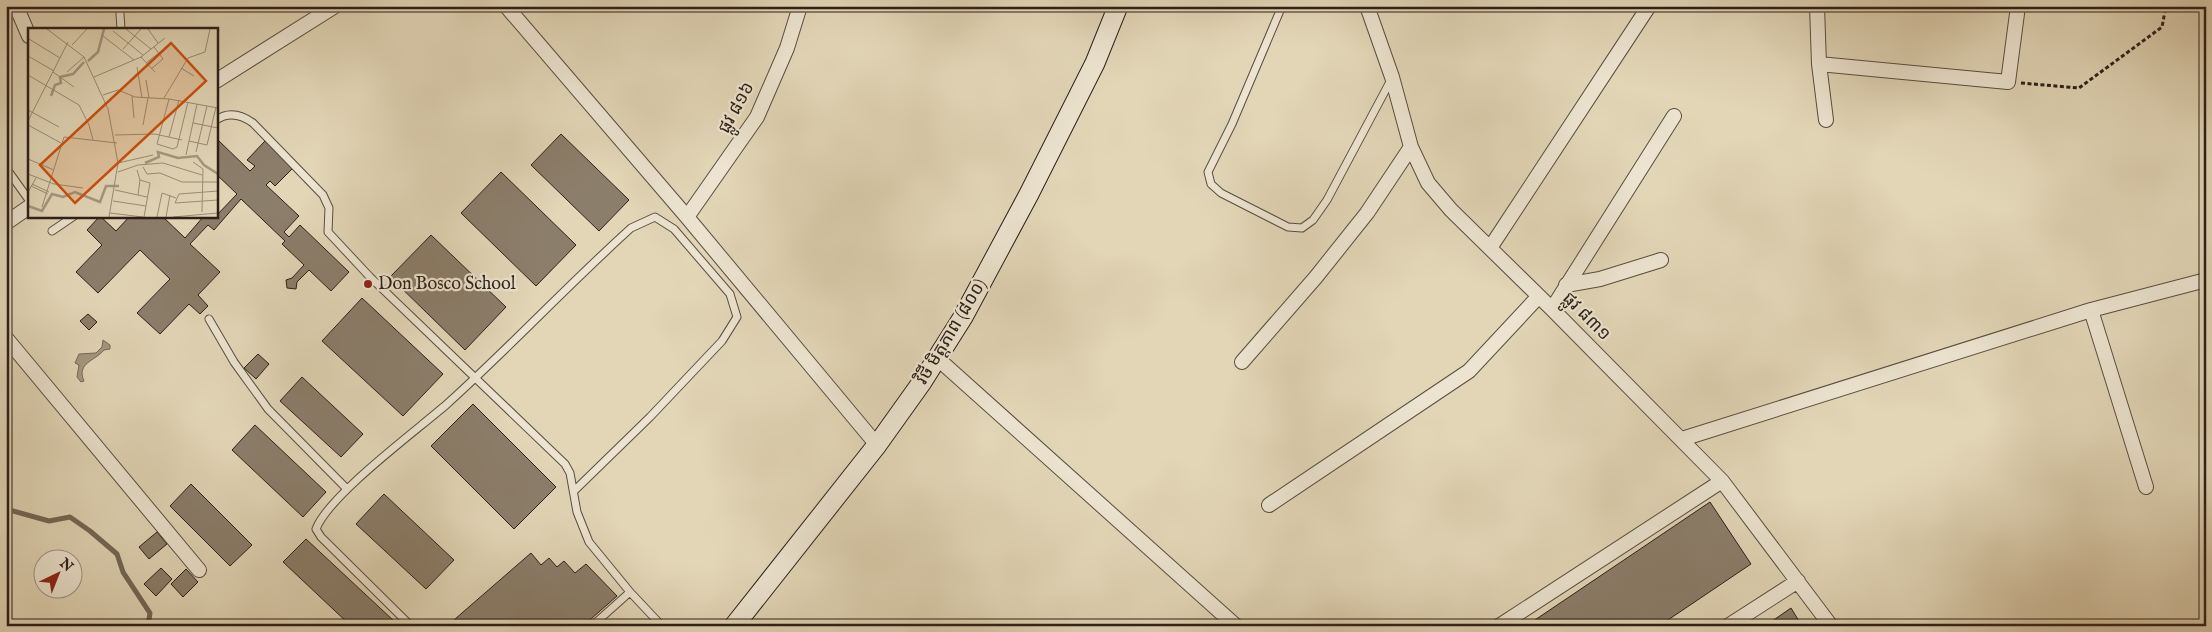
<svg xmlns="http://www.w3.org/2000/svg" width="2212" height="632" viewBox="0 0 2212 632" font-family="'IM FELL English','Noto Sans Khmer',serif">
  <rect width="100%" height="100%" fill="#e2d6b7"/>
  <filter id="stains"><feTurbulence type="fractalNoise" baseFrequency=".004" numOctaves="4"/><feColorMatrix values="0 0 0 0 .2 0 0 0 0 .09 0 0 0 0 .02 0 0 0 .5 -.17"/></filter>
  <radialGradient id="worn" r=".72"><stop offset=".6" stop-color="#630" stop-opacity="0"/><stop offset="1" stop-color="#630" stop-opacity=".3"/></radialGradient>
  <path fill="#a49881" stroke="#746857" d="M 103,340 L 110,345 L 110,349 L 104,350 C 95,361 76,363 84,381 L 81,382 L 77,377 L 79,365 L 75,363 L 79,354 L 96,353 L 102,347 Z"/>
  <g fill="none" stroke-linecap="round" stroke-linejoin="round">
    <path stroke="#746857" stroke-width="5" d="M 6,509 L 49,521 L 70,517 L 90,531 L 117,554 L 123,572 L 150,613 L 148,626"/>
  </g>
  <path fill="#8b7e6b" stroke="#2c1f19" d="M 561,134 L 629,200 L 599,231 L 531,165 Z
    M 218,140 L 250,171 L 255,166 L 247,160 L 265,141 L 293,168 L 275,186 L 270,181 L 266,185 L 299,216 L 284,232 L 289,237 L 300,225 L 349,272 L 331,291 L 309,270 L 297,282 L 296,289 L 287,288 L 286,280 L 292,278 L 304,265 L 282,244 L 285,241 L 241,199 L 214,230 L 208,225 L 190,244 L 220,272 L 198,295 L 208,306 L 200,314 L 189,304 L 160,334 L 137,313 L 170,279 L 140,250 L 98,293 L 76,272 L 102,245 L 87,230 L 100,216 L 116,231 L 130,216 L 162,216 L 185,238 L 204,216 L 216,216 L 237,194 L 216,174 L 216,142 Z
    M 501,172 L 576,245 L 536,286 L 461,213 Z
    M 431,235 L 506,307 L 465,350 L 390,277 Z
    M 362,298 L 443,374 L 403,416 L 322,341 Z
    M 88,314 L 97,322 L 89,330 L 80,321 Z
    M 258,354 L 269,364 L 256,379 L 244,368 Z
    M 302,377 L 363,434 L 341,457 L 280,401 Z
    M 473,404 L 556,487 L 514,529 L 431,446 Z
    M 255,425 L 326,492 L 303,517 L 232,450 Z
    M 191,484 L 252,545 L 230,566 L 170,506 Z
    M 384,494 L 454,560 L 426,589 L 356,524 Z
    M 1710,502 L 1751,564 L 1659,626 L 1526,626 Z
    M 157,532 L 167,544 L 149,559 L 139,547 Z
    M 306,539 L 394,621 L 390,626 L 351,626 L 283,562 Z
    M 531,553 L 541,565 L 549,558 L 557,567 L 564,561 L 575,573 L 586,564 L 617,596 L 583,626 L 447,626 Z
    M 161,568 L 172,579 L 156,596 L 144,584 Z
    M 186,569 L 198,582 L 183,597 L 171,584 Z
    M 1791,608 L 1802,626 L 1765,626 Z"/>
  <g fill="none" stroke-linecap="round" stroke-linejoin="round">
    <g stroke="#5a4d40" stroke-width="9">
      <path id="lane" d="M 1282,6 L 1232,124 L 1208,172 L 1211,184 L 1221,193 L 1288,227 L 1302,228 L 1313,220 L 1327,200 L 1392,78
        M 120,14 L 121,29
        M 216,120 C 229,111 242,115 253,123 L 323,195 L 329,208 L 328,232 L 370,277 L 565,464 L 570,473 L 577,512 L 589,542 L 630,592 L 662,626
        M 6,168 L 29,200
        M 52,231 L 74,216
        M 209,319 L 234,362 L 268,409 L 347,489
        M 411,626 L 321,537 L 316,529 C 329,495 416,431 447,404 C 510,347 568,285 631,228 L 655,217 L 674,229 L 730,294 L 737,317 L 722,341 L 650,417 L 574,491
        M 592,626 L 630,592"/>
    </g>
    <g stroke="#5a4d40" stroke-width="16">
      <path id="street" d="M 16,6 L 29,36
        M 506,6 L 687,217 L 877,445
        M 1367,6 L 1392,77 L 1411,147 L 1428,183 L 1451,210 L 1552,309 L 1722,481 L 1831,626
        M 1817,6 L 1819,64 L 1826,120
        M 1819,64 L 2008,82 L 2018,6
        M 216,81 L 335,6
        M 687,217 L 757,117 L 787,48 L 800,6
        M 6,223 L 29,207
        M 1490,248 L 1649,6
        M 1566,285 L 1600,279 L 1661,260
        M 1552,309 L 1674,116
        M 2091,310 L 2146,487
        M 6,338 L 199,570
        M 937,358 L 1236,626
        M 1242,362 L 1316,277 L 1367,213 L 1411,147
        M 1682,439 L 2091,310 L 2206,280
        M 1269,505 L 1469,371 L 1539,296
        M 1499,626 L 1722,481
        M 1728,626 L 1798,581"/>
    </g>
    <g stroke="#2c1f19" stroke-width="21">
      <path id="secondary" d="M 734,626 L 877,445 L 922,382 L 963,317 L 1029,194 L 1095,63 L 1118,6"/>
    </g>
    <path stroke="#2c1f19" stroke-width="3" stroke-dasharray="4 2.5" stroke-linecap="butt" d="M 2021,83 L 2079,88 L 2162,27 L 2166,6"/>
    <use href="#lane" stroke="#ece4d0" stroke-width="7"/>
    <use href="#street" stroke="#ece4d0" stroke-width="14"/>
    <use href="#secondary" stroke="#ece4d0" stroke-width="19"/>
  </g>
  <circle fill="#8f2418" stroke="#ece4d0" stroke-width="2" cx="368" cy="284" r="5"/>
  <g text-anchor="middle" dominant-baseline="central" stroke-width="4.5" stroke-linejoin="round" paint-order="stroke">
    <g font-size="18" fill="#2c1f19" stroke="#ece4d0">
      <text transform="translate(737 108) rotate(-61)">ផ្លូវ ៨១៦</text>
      <text transform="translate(1586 317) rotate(45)">ផ្លូវ ៨៣១</text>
      <text transform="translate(952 332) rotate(-59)">វិថី មិត្តភាព (៨០០)</text>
    </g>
    <g font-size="18" fill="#2c1f19" stroke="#ece4d0" text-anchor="start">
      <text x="378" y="284">Don Bosco School</text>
    </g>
  </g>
  <g transform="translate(28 28)">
    <rect width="190" height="190" fill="#e2d6b7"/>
    <path fill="none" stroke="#a49881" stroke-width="2.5" d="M 60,33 L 70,24 L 76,1M 23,68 L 27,57 L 33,55 L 32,49 L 45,46 L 56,34M 117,135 L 131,129 L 130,124 L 150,130 L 169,128 L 176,137 L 190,146M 0,178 L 14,183 L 24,166 L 35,169 L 47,164 L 72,174 L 78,158 L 91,158"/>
    <path fill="none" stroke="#998d78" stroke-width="1" d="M 19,1 L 56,29 L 80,81 L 90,135 L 81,189M 98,1 L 123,21M 120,1 L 130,15M 85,3 L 115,27M 75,8 L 106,32M 1,11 L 32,30M 44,17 L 59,1M 95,21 L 113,1M 0,28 L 26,43M 113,29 L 127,44M 118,35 L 140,18M 109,39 L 114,70M 153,40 L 166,48M 123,41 L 135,31 L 126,19M 25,44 L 46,59M 39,44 L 56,29M 0,47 L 51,77 L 61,97 L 65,112M 66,49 L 113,29 L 137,10M 118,52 L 121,70M 75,67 L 90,62 L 107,69 L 141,71 L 190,80M 104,68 L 106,90M 136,70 L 160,30 L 177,24 L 182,1M 141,71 L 129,116 L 145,121 L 149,119 L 160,74M 0,82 L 31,99M 0,93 L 40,14M 165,95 L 190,100M 0,97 L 33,115M 115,97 L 120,70M 87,107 L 127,106 L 154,112M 141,109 L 151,72M 161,113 L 179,117 L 188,79M 168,124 L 179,78M 158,127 L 169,76M 0,131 L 26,142M 165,134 L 175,141 L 174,184M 90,135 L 125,127M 115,139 L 119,146 L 132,145 L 154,154 L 190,154M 109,142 L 112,152 L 110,167M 90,144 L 110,137 L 135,135 L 174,147M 0,146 L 26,156 L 55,160M 112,152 L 122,155 L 116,189M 4,156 L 21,164M 3,158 L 20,166M 87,162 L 119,169M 190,163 L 151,166 L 147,175 L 190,172M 0,164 L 8,150M 85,173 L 118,178M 14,179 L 36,109 L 89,115M 82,185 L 115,189M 129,189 L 134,165 L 148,170M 138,189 L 142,167M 145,189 L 190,185"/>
    <path fill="#cc500e" fill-opacity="0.15" stroke="#cc500e" stroke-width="2.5" d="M 143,15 L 178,53 L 47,175 L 12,137 Z"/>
    <rect width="190" height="190" fill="none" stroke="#2c1f19" stroke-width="2.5"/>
  </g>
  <rect width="2212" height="632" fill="none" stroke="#e2d6b7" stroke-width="25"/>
  <rect x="8" y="8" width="2197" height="617" fill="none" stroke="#2c1f19" stroke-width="2.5"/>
  <rect x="12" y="12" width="2187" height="607" fill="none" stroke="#2c1f19"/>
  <g transform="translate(58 574) rotate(43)"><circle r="24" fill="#ece4d0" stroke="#9f9587"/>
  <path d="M0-4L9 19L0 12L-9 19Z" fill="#8f2418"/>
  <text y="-8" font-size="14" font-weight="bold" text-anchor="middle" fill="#2c1f19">N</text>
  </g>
  <rect width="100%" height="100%" filter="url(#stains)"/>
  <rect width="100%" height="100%" fill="url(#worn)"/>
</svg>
